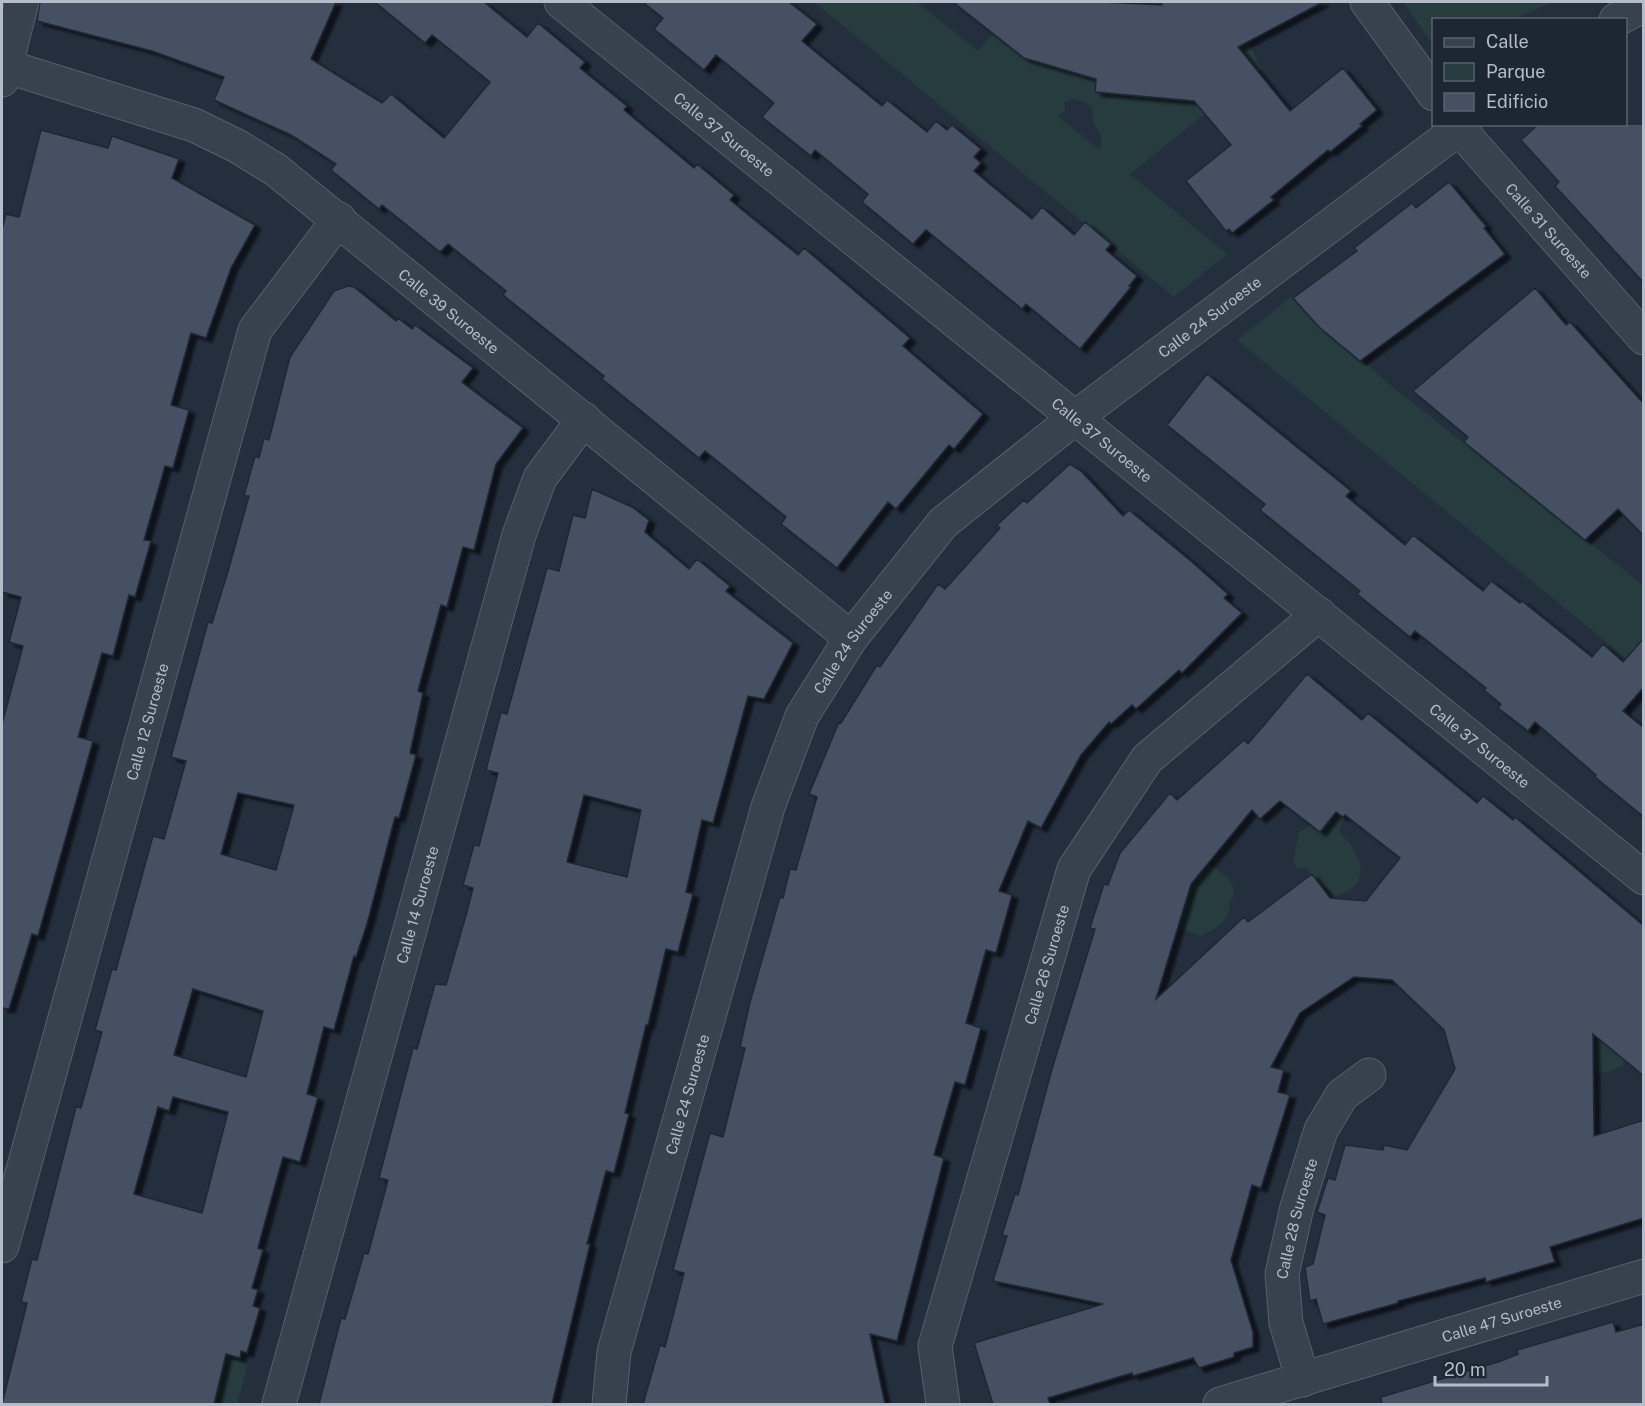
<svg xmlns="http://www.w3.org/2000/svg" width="1645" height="1406" viewBox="0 0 1645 1406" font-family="'Public Sans',sans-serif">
  <defs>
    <filter id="shadow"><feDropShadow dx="6" dy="4" stdDeviation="1.5" flood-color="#0009"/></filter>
  </defs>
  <rect width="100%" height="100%" fill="#242f3e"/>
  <path fill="#263c3f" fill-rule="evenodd" d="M 814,2 L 917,2 L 978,51 L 993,33 L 1001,40 L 1004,36 L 1025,58 L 1065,70 L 1236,14 L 1261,69 L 1130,174 L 1227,254 L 1174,297 ZM 1073,99 L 1087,103 L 1092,108 L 1093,123 L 1102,137 L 1100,150 L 1057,116 L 1066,110 L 1064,103 Z
    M 1403,2 L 1553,2 L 1514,19 L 1434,20 L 1433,45 Z
    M 1292,296 L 1384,380 L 1643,585 L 1643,672 L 1237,340 Z
    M 1336,813 L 1343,817 L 1339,832 C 1361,853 1375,884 1336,896 L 1326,887 L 1321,886 L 1306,868 L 1298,868 L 1293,861 L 1299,832 L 1311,826 L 1320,832 Z
    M 1209,863 C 1222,875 1237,878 1233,898 L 1229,901 C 1232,921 1216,927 1201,936 L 1182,929 L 1179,924 L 1194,868 L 1200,873 Z
    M 1541,986 L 1627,1054 L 1623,1065 L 1608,1073 L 1593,1070 Z
    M 187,1347 L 248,1364 L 237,1404 L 214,1404 L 215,1399 Z"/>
  <path fill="#455162" stroke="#1f2835" stroke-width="1.5" fill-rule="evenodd" filter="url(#shadow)" d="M 40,2 L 336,2 L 311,59 L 382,103 L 391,94 L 444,138 L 490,82 L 432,35 L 425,43 L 375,2 L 484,2 L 527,37 L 538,23 L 585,62 L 580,68 L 627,106 L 624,110 L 694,168 L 697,164 L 734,195 L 730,200 L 798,255 L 804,248 L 910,338 L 903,346 L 983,414 L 954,449 L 949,445 L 896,509 L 888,502 L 837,568 L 781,524 L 786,517 L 705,451 L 699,458 L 602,379 L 604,376 L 503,295 L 506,291 L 448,244 L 440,252 L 382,205 L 379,209 L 331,170 L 336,164 L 291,135 L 214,100 L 224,77 L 152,51 L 37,21 Z
    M 643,2 L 789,2 L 817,24 L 802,41 L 882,106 L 887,100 L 927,132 L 936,121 L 947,130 L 952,125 L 981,149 L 974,157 L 981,163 L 974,171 L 1032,219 L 1042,207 L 1074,235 L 1085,222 L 1111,244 L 1106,250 L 1137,276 L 1129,286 L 1131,287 L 1080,349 L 1026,304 L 1022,309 L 926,230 L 913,244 L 862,202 L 868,194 L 815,150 L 811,156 L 762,117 L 774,103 L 716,55 L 704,70 L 654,29 L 663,18 Z
    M 953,2 L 1102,2 L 1162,5 L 1162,2 L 1323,2 L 1238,47 L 1290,111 L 1343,68 L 1377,110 L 1360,124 L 1362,126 L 1330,152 L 1328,150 L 1271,197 L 1274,200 L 1232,233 L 1229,229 L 1226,231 L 1186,181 L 1231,145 L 1194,101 L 1095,92 L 1096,79 L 1024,58 Z
    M 1539,124 L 1644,124 L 1644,283 L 1555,186 L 1559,182 L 1521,140 Z
    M 41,130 L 108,148 L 112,136 L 179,159 L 172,178 L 255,225 L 231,268 L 206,338 L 191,333 L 171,405 L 189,410 L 173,468 L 165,466 L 144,540 L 151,541 L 135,597 L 129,595 L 113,656 L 102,653 L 78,737 L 93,741 L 38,936 L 32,934 L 9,1009 L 2,1008 L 2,724 L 23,646 L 9,642 L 21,597 L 2,592 L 2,229 L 6,214 L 19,217 Z
    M 1449,182 L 1486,226 L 1484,228 L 1505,254 L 1360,361 L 1319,327 L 1293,298 L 1357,251 L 1354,248 L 1412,203 L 1416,208 Z
    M 348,286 L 354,287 L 396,321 L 398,318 L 412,329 L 415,325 L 473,368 L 462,382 L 523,428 L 496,464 L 474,550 L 463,547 L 447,607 L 441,605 L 418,691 L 423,693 L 410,753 L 416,755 L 399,818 L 395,817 L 367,924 L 356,957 L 354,956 L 334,1030 L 324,1027 L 307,1094 L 318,1097 L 300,1162 L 283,1157 L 263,1229 L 258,1248 L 263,1250 L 252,1288 L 258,1290 L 253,1306 L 260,1308 L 247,1353 L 241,1351 L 240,1358 L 226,1354 L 214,1404 L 2,1404 L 27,1303 L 21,1302 L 32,1259 L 37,1260 L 76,1107 L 81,1108 L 102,1032 L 95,1030 L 112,969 L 116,970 L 153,836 L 164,839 L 186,761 L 171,757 L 208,622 L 212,623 L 229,568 L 249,496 L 244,496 L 255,456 L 259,458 L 264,438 L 269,440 L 290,357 L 334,291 ZM 238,793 L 294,805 L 276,870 L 221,854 ZM 193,989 L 263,1011 L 246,1077 L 174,1055 ZM 173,1097 L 228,1112 L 202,1213 L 134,1194 L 158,1107 L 169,1111 Z
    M 1535,288 L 1566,325 L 1570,322 L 1644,404 L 1644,536 L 1618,509 L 1585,540 L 1464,442 L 1468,437 L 1413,391 Z
    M 1207,374 L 1351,491 L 1346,496 L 1405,545 L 1413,535 L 1483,591 L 1491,581 L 1520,603 L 1522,601 L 1592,657 L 1603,644 L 1623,662 L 1644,638 L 1644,687 L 1623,711 L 1644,728 L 1644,817 L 1595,777 L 1596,775 L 1535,722 L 1528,731 L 1498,708 L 1501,704 L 1484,690 L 1486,688 L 1415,631 L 1410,637 L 1357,594 L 1360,591 L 1260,510 L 1265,504 L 1167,425 Z
    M 1070,464 L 1081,471 L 1123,516 L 1129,510 L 1192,562 L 1228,594 L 1224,598 L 1242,613 L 1182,673 L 1179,670 L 1136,709 L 1132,705 L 1111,724 L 1109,722 L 1081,755 L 1041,828 L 1028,821 L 999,891 L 1012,895 L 996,953 L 986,950 L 966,1023 L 981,1028 L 965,1085 L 955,1082 L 934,1155 L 944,1158 L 897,1341 L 870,1334 L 885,1404 L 643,1404 L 660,1345 L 665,1347 L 684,1273 L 673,1270 L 710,1133 L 723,1137 L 745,1048 L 740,1047 L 750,1002 L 780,897 L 783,898 L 790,869 L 796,870 L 817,797 L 809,794 L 839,722 L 841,723 L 877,665 L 880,667 L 938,584 L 945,589 L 1000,528 L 997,525 L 1024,500 L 1027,503 Z
    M 592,489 L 632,507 L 649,520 L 645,532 L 689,569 L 697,559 L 730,586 L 726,591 L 793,643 L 764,699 L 748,696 L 713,823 L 702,820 L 686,892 L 693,894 L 678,952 L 666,949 L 648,1025 L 646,1025 L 625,1113 L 629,1114 L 614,1173 L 606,1171 L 587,1244 L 590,1244 L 552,1404 L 319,1404 L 341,1318 L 345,1319 L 364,1253 L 368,1254 L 388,1180 L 379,1178 L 413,1048 L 417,1049 L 435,984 L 446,985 L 468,908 L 473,888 L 463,885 L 474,845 L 479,846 L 498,773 L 486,770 L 501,712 L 507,714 L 547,568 L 559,571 L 573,515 L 585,518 ZM 584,795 L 641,810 L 627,877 L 567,862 Z
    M 1307,674 L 1362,720 L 1368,713 L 1477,803 L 1483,796 L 1513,820 L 1515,817 L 1644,926 L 1644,1076 L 1593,1034 L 1594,1136 L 1644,1120 L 1644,1218 L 1550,1247 L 1555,1262 L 1486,1282 L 1485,1278 L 1398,1301 L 1398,1303 L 1323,1324 L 1316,1299 L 1310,1301 L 1305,1267 L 1313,1264 L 1325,1215 L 1317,1212 L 1328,1178 L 1335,1180 L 1345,1145 L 1383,1150 L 1384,1145 L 1407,1150 L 1455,1069 L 1444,1030 L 1392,980 L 1354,977 L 1300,1013 L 1271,1067 L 1284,1070 L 1278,1092 L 1290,1095 L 1261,1188 L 1252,1185 L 1231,1260 L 1253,1332 L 1253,1347 L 1234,1353 L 1234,1357 L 1199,1368 L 1193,1358 L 1133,1376 L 1132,1373 L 1048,1398 L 1050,1404 L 993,1404 L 974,1343 L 1103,1304 L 993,1281 L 1007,1236 L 1002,1235 L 1015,1194 L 1018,1195 L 1052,1069 L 1095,929 L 1090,928 L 1104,884 L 1108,885 L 1120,853 L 1170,793 L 1177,800 L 1244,740 L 1248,744 ZM 1280,801 L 1320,832 L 1336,812 L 1343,817 L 1345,815 L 1400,858 L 1366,901 L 1330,898 L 1312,874 L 1248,922 L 1244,917 L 1156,999 L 1191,884 L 1252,810 L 1260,819 Z
    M 1613,1322 L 1616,1332 L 1644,1324 L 1644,1404 L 1382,1404 L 1381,1397 L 1501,1361 L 1518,1354 L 1517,1350 Z"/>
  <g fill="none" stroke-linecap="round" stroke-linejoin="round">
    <g stroke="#565f6c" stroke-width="35">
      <g id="minor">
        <path id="s1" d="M 561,2 L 1644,878"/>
        <path d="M 1367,2 L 1434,94"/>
        <path d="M 1616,20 L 1644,5"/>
        <path id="s2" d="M 2,65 L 194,125 L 237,146 L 276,170 L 851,638"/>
        <path d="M 2,80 L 22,2"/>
        <path id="s3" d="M 1455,124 L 1644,338"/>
        <path id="s4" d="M 2,1246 L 255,330 L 339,219"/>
        <path id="s5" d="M 1303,1380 L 1286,1323 L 1282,1274 L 1297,1207 L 1321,1130 L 1342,1095 L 1369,1075"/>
        <path id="s6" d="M 279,1404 L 519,535 L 540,478 L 584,419"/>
        <path id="s7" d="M 609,1404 L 614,1352 L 768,807 L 802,716 L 851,638 L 943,523 L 1076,417 L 1465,124"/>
        <path id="s8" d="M 943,1404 L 935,1346 L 1074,869 L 1147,759 L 1319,614"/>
        <path id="s9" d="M 1220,1404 L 1644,1276"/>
      </g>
    </g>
    <use href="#minor" stroke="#38414e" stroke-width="33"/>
  </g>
  <g text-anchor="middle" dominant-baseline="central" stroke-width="6" stroke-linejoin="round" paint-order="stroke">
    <g font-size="15" fill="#b4bcc9" stroke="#1d2633">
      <text stroke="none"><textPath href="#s1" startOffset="210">Calle 37 Suroeste</textPath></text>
      <text stroke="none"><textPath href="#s3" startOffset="142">Calle 31 Suroeste</textPath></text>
      <text stroke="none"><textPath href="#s2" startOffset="518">Calle 39 Suroeste</textPath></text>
      <text stroke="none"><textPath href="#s7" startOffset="1292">Calle 24 Suroeste</textPath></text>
      <text stroke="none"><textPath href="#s1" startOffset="696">Calle 37 Suroeste</textPath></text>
      <text stroke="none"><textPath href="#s7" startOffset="806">Calle 24 Suroeste</textPath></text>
      <text stroke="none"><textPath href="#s4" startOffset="544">Calle 12 Suroeste</textPath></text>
      <text stroke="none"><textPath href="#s1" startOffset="1182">Calle 37 Suroeste</textPath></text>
      <text stroke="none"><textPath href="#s6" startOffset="518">Calle 14 Suroeste</textPath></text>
      <text stroke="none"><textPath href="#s8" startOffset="456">Calle 26 Suroeste</textPath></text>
      <text stroke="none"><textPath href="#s7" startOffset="320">Calle 24 Suroeste</textPath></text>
      <text stroke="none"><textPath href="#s5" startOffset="166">Calle 28 Suroeste</textPath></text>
      <text stroke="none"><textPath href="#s9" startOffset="294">Calle 47 Suroeste</textPath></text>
    </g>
  </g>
  <rect width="1645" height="1406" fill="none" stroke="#b4bcc9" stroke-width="6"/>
  <rect x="1432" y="18" width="195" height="108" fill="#1d2633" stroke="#59626f" stroke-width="1.5"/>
  <rect x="1444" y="38" width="30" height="9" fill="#38414e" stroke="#59626f" stroke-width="1.5"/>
  <text x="1486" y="48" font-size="18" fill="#b4bcc9">Calle</text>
  <rect x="1444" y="63" width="30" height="18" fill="#263c3f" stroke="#59626f" stroke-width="1.5"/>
  <text x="1486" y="78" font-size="18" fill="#b4bcc9">Parque</text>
  <rect x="1444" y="93" width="30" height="18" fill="#455162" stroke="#59626f" stroke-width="1.5"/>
  <text x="1486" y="108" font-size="18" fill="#b4bcc9">Edificio</text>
  <path d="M1435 1376v9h112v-9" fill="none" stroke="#b4bcc9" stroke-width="3"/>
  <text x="1444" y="1376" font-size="18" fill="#b4bcc9" stroke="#1d2633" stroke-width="4.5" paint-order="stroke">20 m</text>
</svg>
